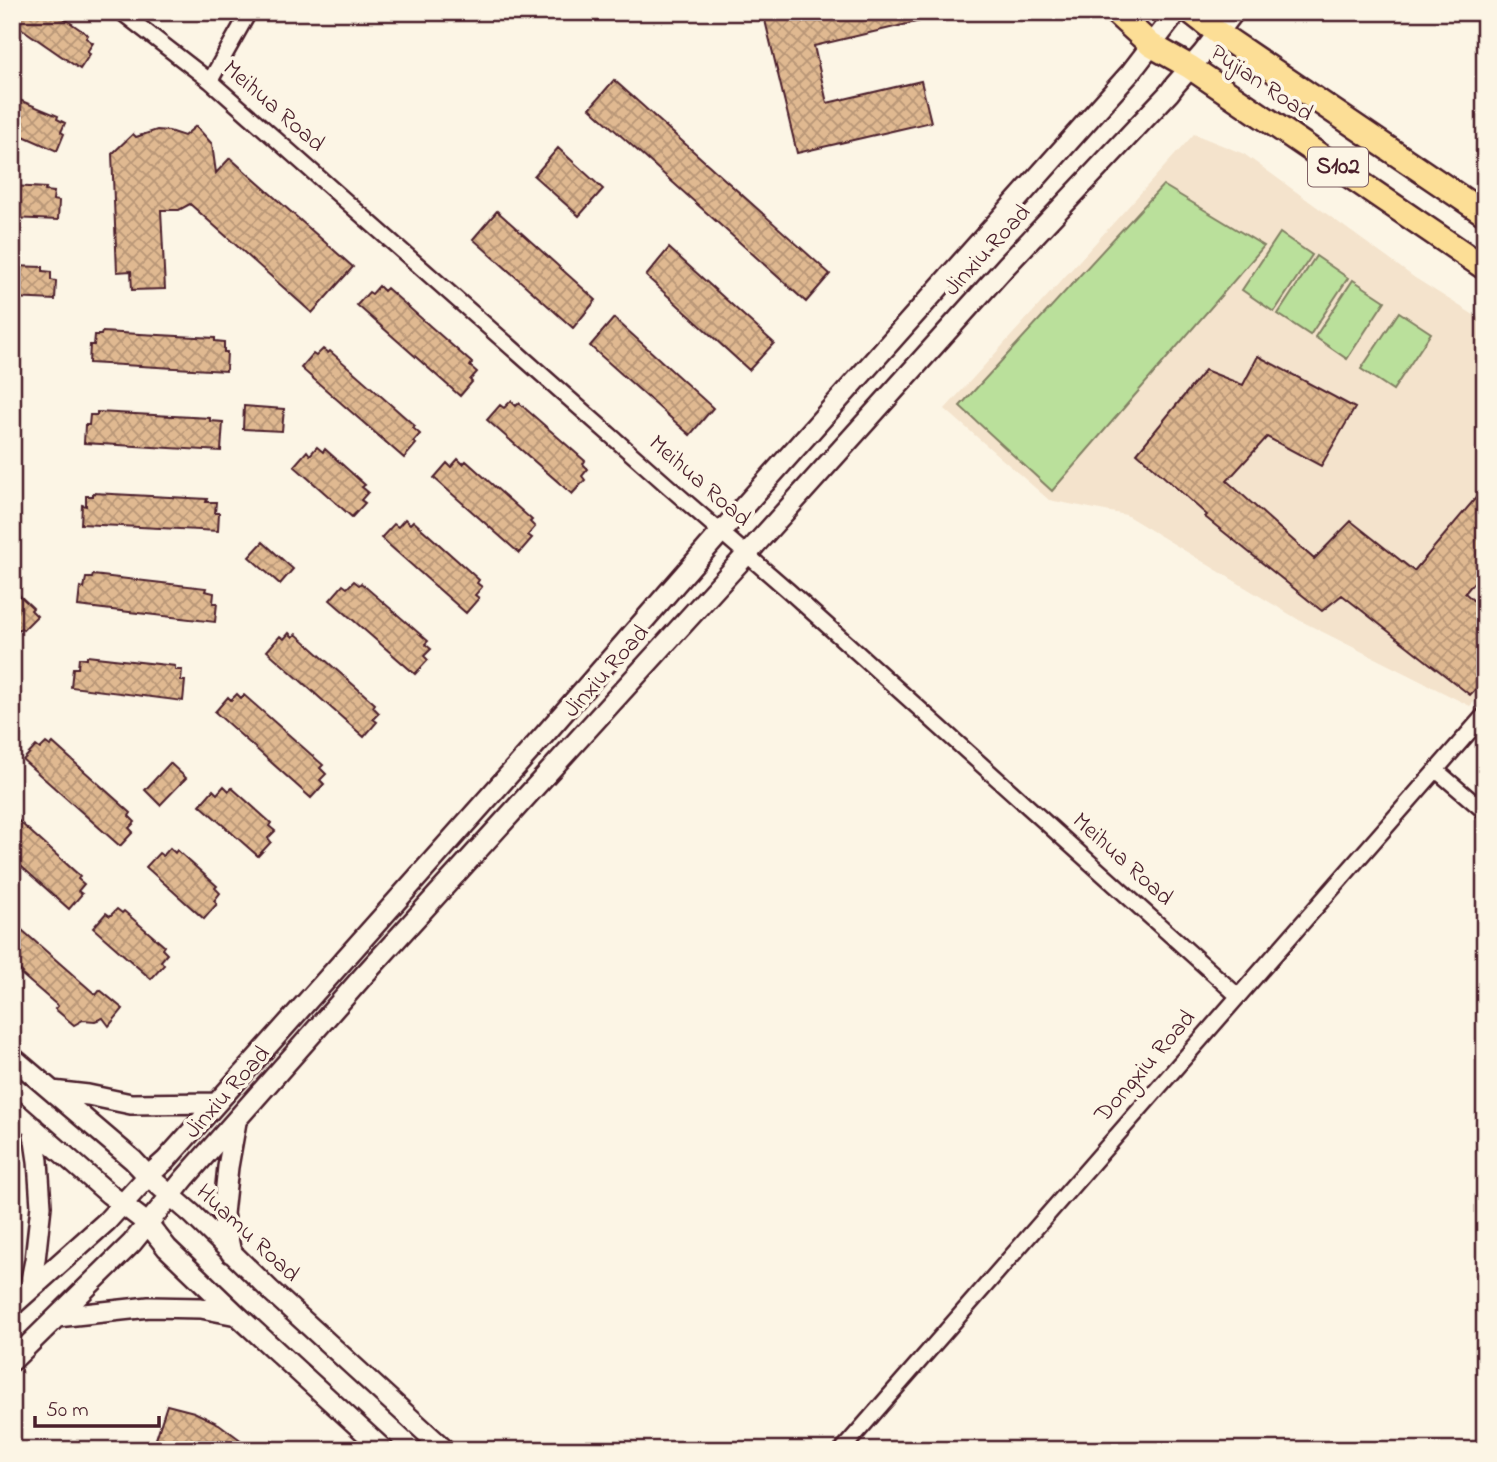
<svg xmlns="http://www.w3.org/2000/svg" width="1497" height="1462" viewBox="0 0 1497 1462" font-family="'Indie Flower',sans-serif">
  <defs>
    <pattern id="building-cross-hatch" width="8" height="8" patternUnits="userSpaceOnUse" patternTransform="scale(1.75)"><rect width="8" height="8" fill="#e0b991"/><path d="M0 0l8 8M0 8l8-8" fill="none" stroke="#b89677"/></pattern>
  </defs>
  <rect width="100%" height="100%" fill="#fcf5e5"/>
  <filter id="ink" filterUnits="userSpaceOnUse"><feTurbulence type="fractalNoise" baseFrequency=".0143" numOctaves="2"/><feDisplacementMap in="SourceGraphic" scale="14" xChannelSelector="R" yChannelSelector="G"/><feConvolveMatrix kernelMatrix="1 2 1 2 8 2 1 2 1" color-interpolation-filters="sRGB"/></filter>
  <g filter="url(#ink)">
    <path fill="#f4e3cc" d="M 1194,134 L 1244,154 L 1415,278 L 1485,322 L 1485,690 L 1470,706 L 1299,620 L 1126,515 L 1049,500 L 945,409 Z"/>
    <path fill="#bae09b" stroke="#828063" stroke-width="2" d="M 1163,185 L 1264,246 L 1052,491 L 960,406 Z
      M 1280,233 L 1312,255 L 1274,312 L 1242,290 Z
      M 1316,256 L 1348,278 L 1310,335 L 1278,314 Z
      M 1353,280 L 1385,301 L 1347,359 L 1315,337 Z
      M 1399,312 L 1431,333 L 1393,390 L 1361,369 Z"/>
    <path fill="url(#building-cross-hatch)" stroke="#4a1f2b" stroke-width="2" d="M 12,12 L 55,12 L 88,35 L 86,38 L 93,43 L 87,52 L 90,54 L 80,69 L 12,22 Z
      M 763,12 L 933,12 L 933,18 L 814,46 L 827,103 L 921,81 L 931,122 L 797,153 Z
      M 614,80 L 830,274 L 806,302 L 590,108 Z
      M 12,97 L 58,116 L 57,119 L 65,123 L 61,132 L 64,134 L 57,151 L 12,131 Z
      M 196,126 L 212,144 L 216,173 L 230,158 L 353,267 L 312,313 L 190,204 L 179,210 L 161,210 L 165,289 L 132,290 L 131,271 L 117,272 L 112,154 L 133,134 L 136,137 L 157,130 L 169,131 L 184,136 Z
      M 558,148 L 603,189 L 579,216 L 534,176 Z
      M 12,186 L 46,188 L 45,191 L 54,192 L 53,200 L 59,201 L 58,220 L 12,218 Z
      M 497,211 L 596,300 L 573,328 L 473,239 Z
      M 669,248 L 774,343 L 749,370 L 646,276 Z
      M 12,266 L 43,267 L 43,271 L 51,272 L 51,280 L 56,281 L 55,300 L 12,298 Z
      M 379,286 L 384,291 L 387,288 L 472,363 L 470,366 L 477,372 L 470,380 L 472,382 L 460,396 L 357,305 L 369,292 L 372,294 Z
      M 614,318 L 713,408 L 690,435 L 590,346 Z
      M 102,332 L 215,338 L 215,341 L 224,342 L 224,352 L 227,352 L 226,371 L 89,363 L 90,345 L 94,345 L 95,335 L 101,335 Z
      M 323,349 L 328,353 L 330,351 L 415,426 L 413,428 L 420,434 L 413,442 L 416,444 L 404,458 L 301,368 L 313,354 L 316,356 Z
      M 1258,356 L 1355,408 L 1321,466 L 1267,437 L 1227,481 L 1314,559 L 1351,521 L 1414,571 L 1485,487 L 1485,569 L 1465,593 L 1485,611 L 1485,679 L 1470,695 L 1342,595 L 1322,611 L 1205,517 L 1207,515 L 1137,453 L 1205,370 L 1243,385 Z
      M 511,401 L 516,406 L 519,403 L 585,461 L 583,464 L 588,469 L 582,476 L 585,480 L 572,494 L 487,420 L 500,405 L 504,408 Z
      M 244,406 L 284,409 L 282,431 L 243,429 Z
      M 97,412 L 210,418 L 210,421 L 223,422 L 221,451 L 84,443 L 85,425 L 89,425 L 90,415 L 97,415 Z
      M 317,447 L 323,452 L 325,449 L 365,485 L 362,487 L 368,492 L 361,500 L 365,503 L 352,517 L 294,466 L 307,451 L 310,455 Z
      M 458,459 L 463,464 L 466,461 L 532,520 L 530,522 L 535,527 L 528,535 L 532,538 L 519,553 L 434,478 L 447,463 L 451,467 Z
      M 93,493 L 207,499 L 206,502 L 216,502 L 215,513 L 219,513 L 218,531 L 81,524 L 82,505 L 86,506 L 86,496 L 93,496 Z
      M 405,519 L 410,524 L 413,521 L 479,580 L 477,583 L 482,587 L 475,595 L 479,598 L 466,613 L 381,538 L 394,524 L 398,527 Z
      M 263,542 L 293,569 L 280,584 L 249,557 Z
      M 93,575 L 206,588 L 205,591 L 214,593 L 213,603 L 217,603 L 215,622 L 78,606 L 80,587 L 84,588 L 86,578 L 92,578 Z
      M 354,581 L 359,585 L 361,583 L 428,641 L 425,644 L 431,649 L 424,656 L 428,660 L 415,674 L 330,600 L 343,585 L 347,588 Z
      M 18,594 L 33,608 L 31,610 L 37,616 L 23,630 L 21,628 L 12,637 L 12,601 Z
      M 289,633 L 293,637 L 296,634 L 375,704 L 373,707 L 379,713 L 373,719 L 377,722 L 364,737 L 267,651 L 280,636 L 284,639 Z
      M 87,656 L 175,666 L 175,670 L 182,670 L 181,681 L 185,681 L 183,701 L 71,687 L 73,668 L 78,668 L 79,658 L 87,659 Z
      M 237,694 L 241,698 L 244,695 L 323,765 L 320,768 L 326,774 L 320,780 L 324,784 L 311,798 L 215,712 L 228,697 L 231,700 Z
      M 46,743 L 50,746 L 53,743 L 131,813 L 129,816 L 135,822 L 129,828 L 133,832 L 120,846 L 23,760 L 36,746 L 40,749 Z
      M 170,763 L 186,778 L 160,805 L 145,790 Z
      M 224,786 L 229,791 L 232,788 L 271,823 L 269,826 L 275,831 L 268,838 L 271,842 L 258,856 L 200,805 L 213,790 L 217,794 Z
      M 12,815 L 80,876 L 78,879 L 84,884 L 78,891 L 82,894 L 69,909 L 12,858 Z
      M 170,848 L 175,853 L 177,850 L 217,886 L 215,888 L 220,893 L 214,901 L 217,904 L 204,919 L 146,867 L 159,853 L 163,856 Z
      M 117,909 L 122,913 L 124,911 L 164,946 L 162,949 L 167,954 L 161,961 L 164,965 L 151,979 L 93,928 L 106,913 L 110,916 Z
      M 12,927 L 20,933 L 22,930 L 96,995 L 100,990 L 123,1009 L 109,1026 L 103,1018 L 95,1021 L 83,1020 L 74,1025 L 55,1009 L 58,1006 L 21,974 L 23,973 L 12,964 Z
      M 167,1405 L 194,1412 L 219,1424 L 254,1450 L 176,1450 L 155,1442 Z"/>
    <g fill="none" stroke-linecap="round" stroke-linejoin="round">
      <g stroke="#4a1f2b" stroke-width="19">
        <path id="street" d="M 121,12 L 210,81 L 669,487 L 790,592 L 1238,996
          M 210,81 L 249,12
          M 1436,770 L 1485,812
          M 842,1450 L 1485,714"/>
      </g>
      <g stroke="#4a1f2b" stroke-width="24">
        <path id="secondary" d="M 12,1057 L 133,1160 L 148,1176 L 192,1214 L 270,1290 L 445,1450
          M 52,1091 L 88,1095 L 131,1104 L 216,1103
          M 12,1109 L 109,1194 L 148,1224 L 167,1248 L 237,1315 L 384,1450
          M 231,1253 L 223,1214 L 228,1167 L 236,1122
          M 29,1290 L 35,1260 L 41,1206 L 38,1161 L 33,1127
          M 12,1306 L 107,1221 L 148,1176 L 166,1160 L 546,733 L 721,532 L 1131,72 L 1177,12
          M 57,1317 L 149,1307 L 201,1308 L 237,1315
          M 12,1361 L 132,1243 L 185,1178 L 365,974 L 747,554 L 1006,266 L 1169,93 L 1175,85 L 1203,53 L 1234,12"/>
      </g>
      <g stroke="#4a1f2b" stroke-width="28">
        <path id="primary" d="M 1115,12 L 1151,45 L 1190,67 L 1485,268
          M 1191,12 L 1218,33 L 1485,214"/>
      </g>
      <use href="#street" stroke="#fcf5e5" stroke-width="14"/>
      <use href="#secondary" stroke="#fcf5e5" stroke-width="19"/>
      <use href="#primary" stroke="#fcde96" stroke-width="23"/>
    </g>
  </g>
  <g text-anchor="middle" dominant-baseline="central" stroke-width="7" stroke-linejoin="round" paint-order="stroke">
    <rect fill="#fcf5e5" stroke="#7f5f63" stroke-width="2" x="1308" y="147.5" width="60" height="39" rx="5"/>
    <g font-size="23" font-weight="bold" fill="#4a1f2b">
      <text x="1338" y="167">S102</text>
    </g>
    <g font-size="24" fill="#4a1f2b" stroke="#fcf5e5">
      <text transform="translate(1261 84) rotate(34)">Pujian Road</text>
      <text transform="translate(273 107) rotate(41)">Meihua Road</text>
      <text transform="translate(988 251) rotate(-47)">Jinxiu Road</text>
      <text transform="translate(699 482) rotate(41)">Meihua Road</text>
      <text transform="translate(607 672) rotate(-48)">Jinxiu Road</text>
      <text transform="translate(1122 860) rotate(42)">Meihua Road</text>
      <text transform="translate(1146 1067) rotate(-49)">Dongxiu Road</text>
      <text transform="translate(228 1093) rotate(-48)">Jinxiu Road</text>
      <text transform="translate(247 1234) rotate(43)">Huamu Road</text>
    </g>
  </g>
  <rect width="1497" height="1462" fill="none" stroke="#fcf5e5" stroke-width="42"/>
  <rect x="21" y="21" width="1455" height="1420" fill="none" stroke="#4a1f2b" stroke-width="2.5" filter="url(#ink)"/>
  <path d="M35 1416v10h124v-10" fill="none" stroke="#4a1f2b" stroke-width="3.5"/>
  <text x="46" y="1416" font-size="21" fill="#4a1f2b" stroke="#fcf5e5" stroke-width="5" paint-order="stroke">50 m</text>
</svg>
